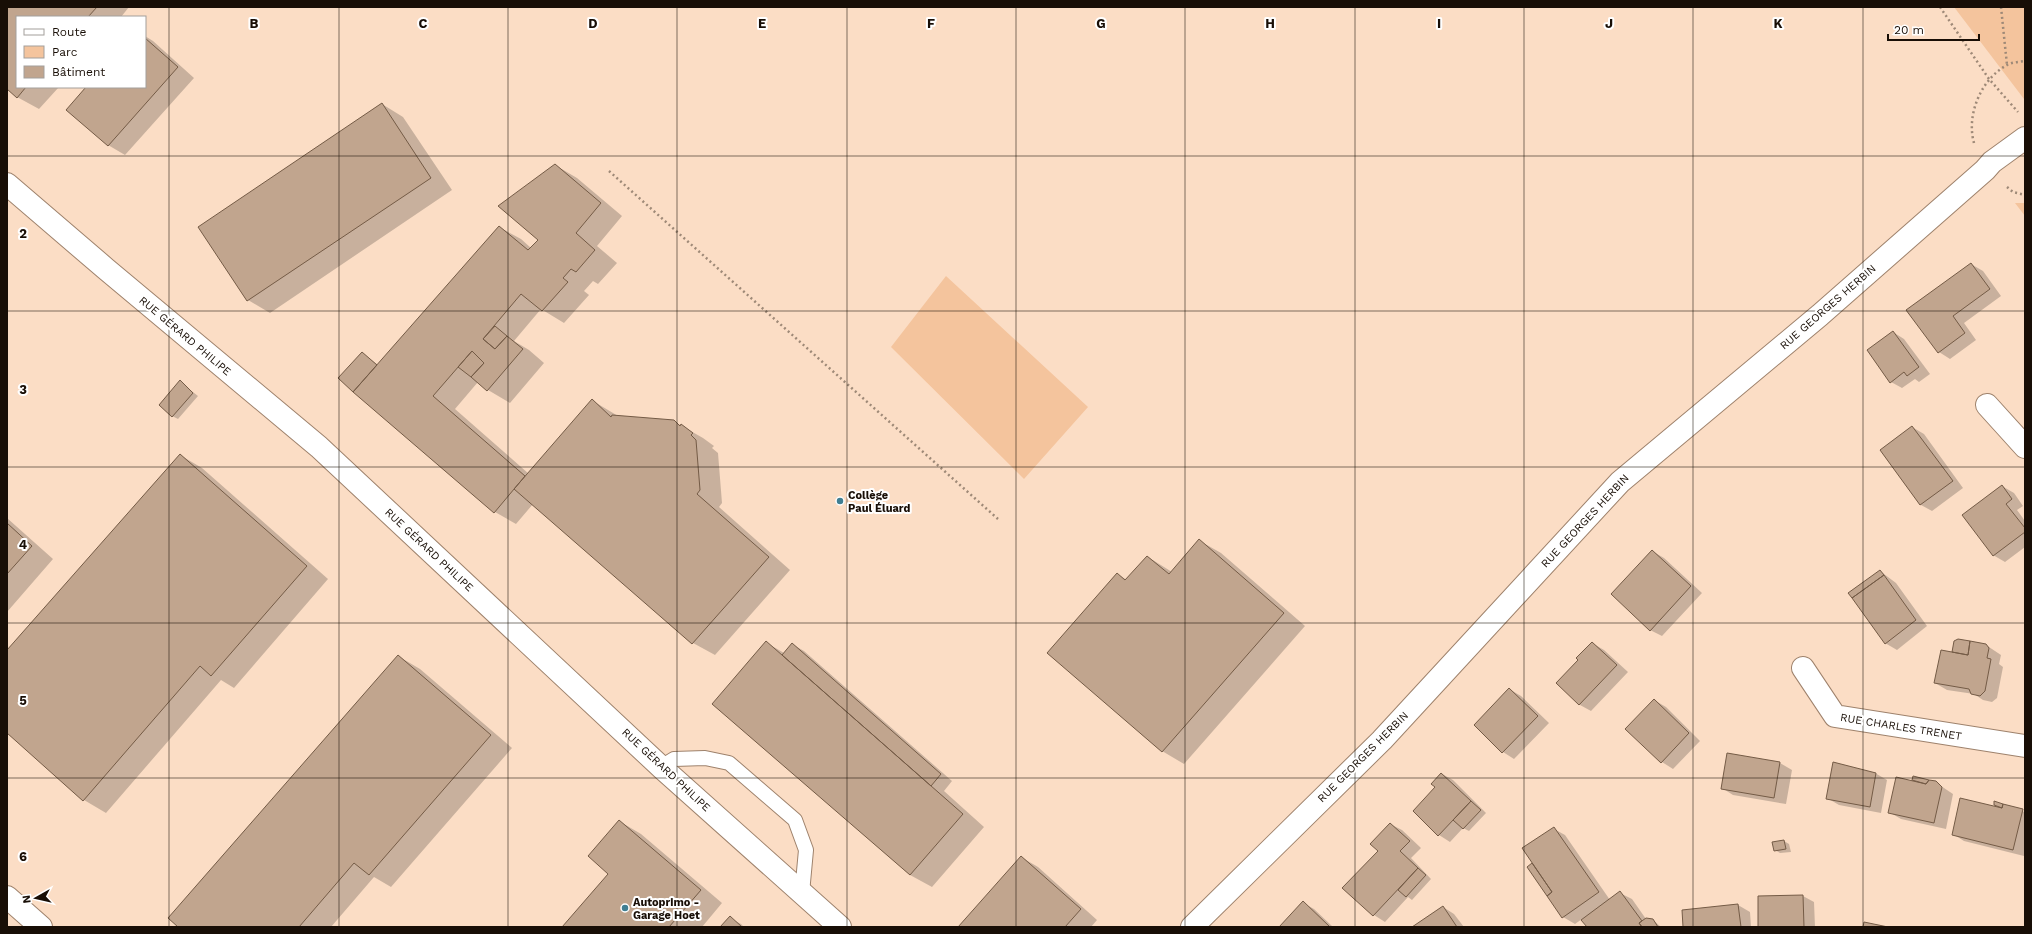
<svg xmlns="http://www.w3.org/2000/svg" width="2032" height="934" viewBox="0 0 2032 934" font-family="'Work Sans',sans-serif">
  <rect width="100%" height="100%" fill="#fbddc5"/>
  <path fill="#f4c49d" d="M 1954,7 L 2025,7 L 2025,99 L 2024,99 Z
    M 2015,203 L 2025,203 L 2025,216 Z
    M 946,276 L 1088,407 L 1024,479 L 891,347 Z"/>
  <path fill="#0003" d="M 7,7 L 129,7 L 121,17 L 17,17 L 17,87 L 59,87 L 39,109 L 17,97 L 7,88 Z
    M 145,36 L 153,41 L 194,78 L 125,155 L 108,145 L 87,87 L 145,87 Z
    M 382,104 L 403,117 L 452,190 L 270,313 L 248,300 Z
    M 555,165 L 577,178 L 622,216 L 597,246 L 617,263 L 598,284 L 593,281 L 584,291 L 589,295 L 564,323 L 541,309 L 514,341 L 529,350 L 544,363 L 510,403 L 488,390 L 478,382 L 455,409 L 529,474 L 593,401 L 618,416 L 673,421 L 703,438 L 714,446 L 712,448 L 718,453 L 722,503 L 719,507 L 790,570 L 715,655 L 693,643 L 533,504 L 516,524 L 495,512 L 362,353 L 378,365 L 499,227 L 521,239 L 531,248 L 539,240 Z
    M 1971,264 L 1983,271 L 2001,296 L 1964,323 L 1976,340 L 1950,359 L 1939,352 L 1908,310 Z
    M 1893,332 L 1904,339 L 1930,374 L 1919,382 L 1915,379 L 1902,388 L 1891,382 Z
    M 180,382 L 198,396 L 178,419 L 172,416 Z
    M 1912,427 L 1924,434 L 1963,488 L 1932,511 L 1921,505 L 1881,451 Z
    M 180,455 L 202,468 L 328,579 L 234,688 L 221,680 L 106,813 L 84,800 L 7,732 L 7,652 Z
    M 2002,486 L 2014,493 L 2023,506 L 2017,510 L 2025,521 L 2025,547 L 2005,562 L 1993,555 Z
    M 7,518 L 53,559 L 7,612 Z
    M 1200,541 L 1221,553 L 1305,626 L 1184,764 L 1162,751 L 1117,574 L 1127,580 L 1148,557 L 1172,572 Z
    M 1652,551 L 1664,558 L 1702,593 L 1662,636 L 1650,630 Z
    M 1880,571 L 1896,583 L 1927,626 L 1897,650 L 1885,643 Z
    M 767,643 L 784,653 L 792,644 L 804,651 L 952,781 L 944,791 L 984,827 L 932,887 L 910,875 L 714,703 Z
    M 1592,643 L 1604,650 L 1628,672 L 1591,711 L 1580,705 L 1557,683 L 1579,660 Z
    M 1986,645 L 2001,655 L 1999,664 L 2003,667 L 1997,698 L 1992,702 L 1983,700 L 1974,694 L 1947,690 L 1935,683 L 1957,653 L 1953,651 Z
    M 398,656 L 420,669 L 512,748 L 391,887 L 374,877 L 331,927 L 179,927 Z
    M 1509,689 L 1521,696 L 1549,723 L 1514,759 L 1503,752 Z
    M 1654,700 L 1666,707 L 1700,741 L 1673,769 L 1662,762 Z
    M 1728,754 L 1780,763 L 1792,770 L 1786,804 L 1733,795 L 1722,788 Z
    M 1875,773 L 1887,780 L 1881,813 L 1839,805 L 1827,798 Z
    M 1442,774 L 1453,780 L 1486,813 L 1469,831 L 1463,828 L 1450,842 L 1439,835 L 1437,787 Z
    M 1913,780 L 1935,782 L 1953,794 L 1946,829 L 1901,819 L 1889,812 L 1918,782 Z
    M 1995,805 L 2025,812 L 2024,856 L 1964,841 L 1953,834 L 1999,807 Z
    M 619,821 L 641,834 L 722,903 L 702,927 L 564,927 L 610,874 Z
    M 1390,824 L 1402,830 L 1421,848 L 1411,858 L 1431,879 L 1412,900 L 1408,897 L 1385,922 L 1374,915 Z
    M 1554,829 L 1565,835 L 1610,900 L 1620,893 L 1632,899 L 1646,919 L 1653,920 L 1661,927 L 1588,927 L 1582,919 L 1575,924 L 1563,917 L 1528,867 L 1533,863 Z
    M 1784,841 L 1789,844 L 1791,852 L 1780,853 L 1775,850 Z
    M 1021,857 L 1038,867 L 1097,920 L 1091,927 L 960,927 Z
    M 1803,896 L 1814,902 L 1815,927 L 1759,927 Z
    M 1303,903 L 1314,909 L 1333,927 L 1280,927 Z
    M 1738,905 L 1750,912 L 1751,927 L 1684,927 Z
    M 1443,907 L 1454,914 L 1464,927 L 1413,927 Z
    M 730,918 L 741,924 L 744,927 L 722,927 Z"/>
  <path fill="#c1a58e" stroke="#745b46" d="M 7,7 L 97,7 L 88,17 L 17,17 L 17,87 L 26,87 L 17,98 L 7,89 Z
    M 145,38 L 178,67 L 108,146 L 66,110 L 86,87 L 145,87 Z
    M 382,103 L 431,178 L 247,301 L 198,227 Z
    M 555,164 L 601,203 L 576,233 L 595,250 L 576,272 L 571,269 L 563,278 L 568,282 L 542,311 L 521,294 L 483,339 L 495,349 L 507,336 L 523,349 L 487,391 L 471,377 L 484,363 L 472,351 L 433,396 L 525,476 L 494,513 L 353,392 L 499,226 L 528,250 L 538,240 L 498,206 Z
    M 1971,263 L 1990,289 L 1953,316 L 1965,333 L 1938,353 L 1906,310 Z
    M 495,326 L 507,336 L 495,349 L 483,339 Z
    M 1893,331 L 1919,367 L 1907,376 L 1904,372 L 1890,383 L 1867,350 Z
    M 472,351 L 484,363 L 471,377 L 458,367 Z
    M 362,352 L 377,365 L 353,392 L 338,378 Z
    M 180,380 L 193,393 L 172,417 L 159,405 Z
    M 592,399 L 611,417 L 612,415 L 674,420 L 680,426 L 681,424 L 693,433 L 691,435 L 696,440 L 700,490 L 697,494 L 769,557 L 692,644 L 514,489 Z
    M 1912,426 L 1953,481 L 1920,505 L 1880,450 Z
    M 180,454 L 307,566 L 211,676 L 200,666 L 83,801 L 7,733 L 7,650 Z
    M 2002,485 L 2012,499 L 2006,504 L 2025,528 L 2025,532 L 1993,556 L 1962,515 Z
    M 7,523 L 32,546 L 7,574 Z
    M 1199,539 L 1284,613 L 1162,752 L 1047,653 L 1117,573 L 1125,580 L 1147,556 L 1169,574 Z
    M 1652,550 L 1691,586 L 1650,631 L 1611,594 Z
    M 1880,570 L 1884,575 L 1852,598 L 1848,593 Z
    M 1884,575 L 1916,620 L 1885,644 L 1852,598 Z
    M 1958,639 L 1970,641 L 1968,655 L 1952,652 L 1954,641 Z
    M 766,641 L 963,814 L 910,875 L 712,704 Z
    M 1970,641 L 1986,644 L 1989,648 L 1987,658 L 1991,659 L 1985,691 L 1980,696 L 1971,694 L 1969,689 L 1934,683 L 1941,650 L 1968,655 Z
    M 1592,642 L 1617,665 L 1579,705 L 1556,683 L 1578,660 L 1576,658 Z
    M 792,643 L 941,774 L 931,786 L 782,655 Z
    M 398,655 L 491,735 L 369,875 L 354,863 L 299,927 L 178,927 L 168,918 Z
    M 1509,688 L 1538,716 L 1502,753 L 1474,725 Z
    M 1654,699 L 1689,733 L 1661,763 L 1625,729 Z
    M 1727,753 L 1780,762 L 1774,798 L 1721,789 Z
    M 1833,762 L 1876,773 L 1870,807 L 1826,799 Z
    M 1441,773 L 1471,801 L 1438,836 L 1413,811 L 1435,787 L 1431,784 Z
    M 1913,776 L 1929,780 L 1926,784 L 1912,780 Z
    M 1896,777 L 1926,784 L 1929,780 L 1936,781 L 1942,787 L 1934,823 L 1888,813 Z
    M 1960,798 L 2002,808 L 2003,804 L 2023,809 L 2013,850 L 1952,835 Z
    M 1471,801 L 1481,810 L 1463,829 L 1453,820 Z
    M 1994,801 L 2003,804 L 2002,808 L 1994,805 Z
    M 619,820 L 701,890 L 669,927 L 562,927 L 608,874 L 588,856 Z
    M 1390,823 L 1410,841 L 1400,851 L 1418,868 L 1373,916 L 1342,888 L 1378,851 L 1370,844 Z
    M 1554,827 L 1599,892 L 1562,918 L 1547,896 L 1552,892 L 1522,848 Z
    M 1784,840 L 1786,849 L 1774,851 L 1772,842 Z
    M 1021,856 L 1081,909 L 1065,927 L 958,927 Z
    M 1532,863 L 1552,892 L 1547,896 L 1527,867 Z
    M 1418,868 L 1426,875 L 1406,897 L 1398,890 Z
    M 1620,891 L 1642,921 L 1639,923 L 1642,927 L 1587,927 L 1581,920 Z
    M 1803,895 L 1804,927 L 1758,927 L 1758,896 Z
    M 1303,901 L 1329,926 L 1328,927 L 1279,927 Z
    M 1738,904 L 1741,927 L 1683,927 L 1682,910 Z
    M 1443,906 L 1457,927 L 1412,927 Z
    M 730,916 L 742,927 L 720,927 Z
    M 1646,918 L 1653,919 L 1658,927 L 1642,927 L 1639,923 Z
    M 1864,922 L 1888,927 L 1863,927 Z"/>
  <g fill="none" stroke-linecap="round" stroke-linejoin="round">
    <g stroke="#9e826c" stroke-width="16">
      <path id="lane" d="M 661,767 L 674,759 L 705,758 L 729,763 L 795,820 L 806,850 L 802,893"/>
    </g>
    <g stroke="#9e826c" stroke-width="24">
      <path id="street" d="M 1987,405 L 2025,447
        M 1803,668 L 1835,716 L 2025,746"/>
    </g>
    <g stroke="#9e826c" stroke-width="24">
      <path id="secondary" d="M 7,184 L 106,269 L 319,447 L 661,767 L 840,927
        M 7,897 L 41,927
        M 1192,927 L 1382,740 L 1620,482 L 1820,315 L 1985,170 L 1992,162 L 2025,138"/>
    </g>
    <path stroke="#9e8977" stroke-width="2.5" stroke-dasharray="2 3" stroke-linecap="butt" d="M 1940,7 L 1989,79 L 2018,112
      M 2001,7 L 2007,65
      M 1974,143 C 1966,115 1981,79 2007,65 C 2012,62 2019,62 2025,61
      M 609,171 L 998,519
      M 2007,187 L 2013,192 L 2025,195"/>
    <use href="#lane" stroke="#fff" stroke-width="14"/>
    <use href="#street" stroke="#fff" stroke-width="22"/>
    <use href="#secondary" stroke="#fff" stroke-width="22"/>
  </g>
  <path fill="none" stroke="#180e06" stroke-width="1" stroke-opacity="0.55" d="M 169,7 L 169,927M 339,7 L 339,927M 508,7 L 508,927M 677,7 L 677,927M 847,7 L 847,927M 1016,7 L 1016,927M 1185,7 L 1185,927M 1355,7 L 1355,927M 1524,7 L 1524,927M 1693,7 L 1693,927M 1863,7 L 1863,927M 7,156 L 2025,156M 7,311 L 2025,311M 7,467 L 2025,467M 7,623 L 2025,623M 7,778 L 2025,778"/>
  <g fill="#3f7e92" stroke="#fff" stroke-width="1.5">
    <circle cx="840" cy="501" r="4"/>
    <circle cx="625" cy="908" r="4"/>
  </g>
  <g text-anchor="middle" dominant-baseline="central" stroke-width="4" stroke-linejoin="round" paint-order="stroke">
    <g font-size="11" fill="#180e06" stroke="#fff">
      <text transform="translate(1828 307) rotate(-41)">RUE GEORGES HERBIN</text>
      <text transform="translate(185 336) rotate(40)">RUE GÉRARD PHILIPE</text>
      <text transform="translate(1585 521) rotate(-47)">RUE GEORGES HERBIN</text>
      <text transform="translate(429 550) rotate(43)">RUE GÉRARD PHILIPE</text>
      <text transform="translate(1901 727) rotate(9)">RUE CHARLES TRENET</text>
      <text transform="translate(1363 757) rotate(-45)">RUE GEORGES HERBIN</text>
      <text transform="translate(666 770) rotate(43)">RUE GÉRARD PHILIPE</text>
    </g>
    <g font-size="11" font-weight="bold" fill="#180e06" stroke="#fff" text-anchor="start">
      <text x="848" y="495">Collège<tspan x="848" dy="13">Paul Éluard</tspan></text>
      <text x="633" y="902">Autoprimo -<tspan x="633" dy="13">Garage Hoet</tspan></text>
    </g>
  </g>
  <g font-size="13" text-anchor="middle" font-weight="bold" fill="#180e06" stroke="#fff" stroke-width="4" stroke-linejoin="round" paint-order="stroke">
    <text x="254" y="28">B</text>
    <text x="423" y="28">C</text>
    <text x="593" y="28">D</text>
    <text x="762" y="28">E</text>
    <text x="931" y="28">F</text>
    <text x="1101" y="28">G</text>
    <text x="1270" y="28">H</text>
    <text x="1439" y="28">I</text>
    <text x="1609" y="28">J</text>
    <text x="1778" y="28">K</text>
    <text x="23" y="238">2</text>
    <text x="23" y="394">3</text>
    <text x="23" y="549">4</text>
    <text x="23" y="705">5</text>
    <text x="23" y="861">6</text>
  </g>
  <rect width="2032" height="934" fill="none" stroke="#180e06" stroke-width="16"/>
  <rect x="16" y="16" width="130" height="72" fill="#ffffff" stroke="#a39f9b"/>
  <rect x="24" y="29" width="20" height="6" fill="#ffffff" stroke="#a39f9b"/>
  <text x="52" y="36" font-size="12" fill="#180e06">Route</text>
  <rect x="24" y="46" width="20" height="12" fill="#f4c49d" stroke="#a39f9b"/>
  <text x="52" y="56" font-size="12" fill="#180e06">Parc</text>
  <rect x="24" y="66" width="20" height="12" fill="#c1a58e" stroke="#a39f9b"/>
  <text x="52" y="76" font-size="12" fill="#180e06">Bâtiment</text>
  <g transform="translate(36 898) rotate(262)" stroke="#ffffff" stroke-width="3" paint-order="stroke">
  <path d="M0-3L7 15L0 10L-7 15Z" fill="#180e06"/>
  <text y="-6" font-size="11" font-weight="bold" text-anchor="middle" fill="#180e06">N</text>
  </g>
  <path d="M1888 34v6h91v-6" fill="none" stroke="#180e06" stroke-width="2"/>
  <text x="1894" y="34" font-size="12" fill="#180e06" stroke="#ffffff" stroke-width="3" paint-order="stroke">20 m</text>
</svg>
